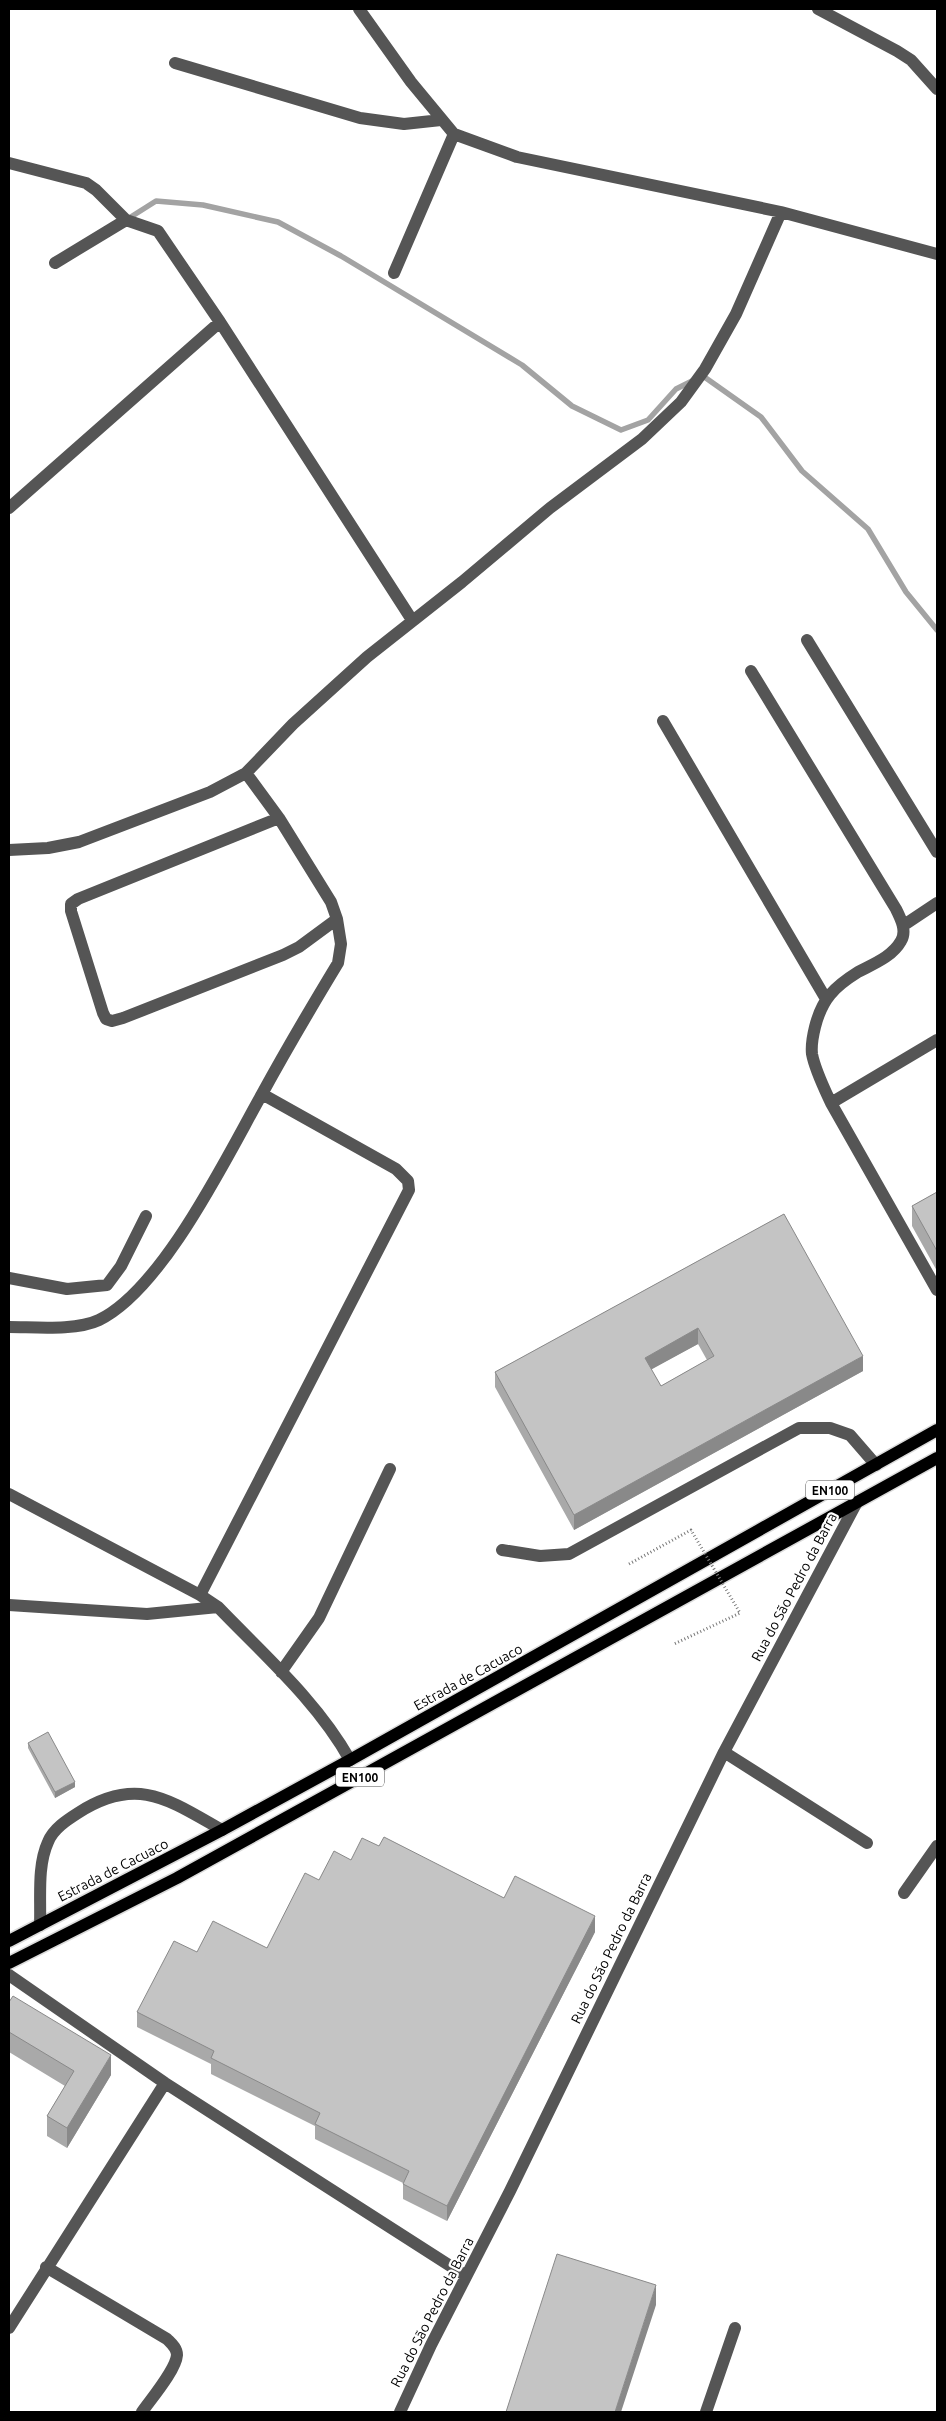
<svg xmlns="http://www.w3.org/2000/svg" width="946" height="2421" viewBox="0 0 946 2421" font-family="Ubuntu,sans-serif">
  <rect width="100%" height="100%" fill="#fff"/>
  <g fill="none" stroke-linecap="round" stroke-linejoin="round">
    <path stroke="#a3a3a3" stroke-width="5.5" d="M 126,220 L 156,201 L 203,205 L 278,222 L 341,256 L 522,365 L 572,406 L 621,430 L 648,420 L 676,389 L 692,381
      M 701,377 L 703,376 L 761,417 L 802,471 L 868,529 L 906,592 L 937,630"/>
    <g stroke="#dbdbdb" stroke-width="15">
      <path id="major" d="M 9,1941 L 222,1830 L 350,1760 L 937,1430
        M 9,1963 L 177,1878 L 937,1458"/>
    </g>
    <path stroke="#555" stroke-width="12" d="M 359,9 L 411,82 L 454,134 L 517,157 L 781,212 L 937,254
      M 818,9 L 897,51 L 911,60 L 937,89
      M 175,63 L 360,118 L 404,124 L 441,120
      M 9,163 L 86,183 L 96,190 L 126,220 L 158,231 L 220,322 L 412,620
      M 55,263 L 126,220
      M 394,273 L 454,134
      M 9,508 L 220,322
      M 807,640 L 937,852
      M 751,671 L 896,909 C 901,919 907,931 901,941 C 892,957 873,964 858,972 C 834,987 822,999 815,1027 C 813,1035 811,1045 812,1054 C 815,1070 824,1088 831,1103 L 937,1290
      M 663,721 L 826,999
      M 279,818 L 78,899 L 71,904 L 71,911 L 103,1013 L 106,1019 L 112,1021 L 123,1018 L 283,955 L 299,947 L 337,919
      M 9,850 L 48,848 L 79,842 L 210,792 L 246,773 L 293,724 L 367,657 L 462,582 L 550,508 L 642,439 L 681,402 L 705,369 L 736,314 L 781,212
      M 904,925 L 937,903
      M 831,1103 L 937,1040
      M 9,1278 L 67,1289 L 107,1285 L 121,1266 L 146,1216
      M 9,1327 C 35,1327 76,1331 99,1320 C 163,1289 227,1156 262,1094 C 286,1050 312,1006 338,963 L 341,944 L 337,919 L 331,902 L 279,818 L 246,773
      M 9,1494 L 200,1595 L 218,1607 C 264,1655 317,1701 350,1760
      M 502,1550 L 540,1556 L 569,1554 L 799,1428 L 830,1428 L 850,1435 L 876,1465
      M 200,1595 L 409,1190 L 408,1181 L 396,1169 L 262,1094
      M 9,1605 L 147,1614 L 218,1607
      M 281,1672 L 319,1618 L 390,1469
      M 724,1752 L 867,1843
      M 904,1893 L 937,1846
      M 40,1925 C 41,1898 37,1866 48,1842 C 53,1829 67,1820 78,1813 C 137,1775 169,1800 222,1830
      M 9,1975 L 165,2083 L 466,2276
      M 46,2267 L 167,2339 C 172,2344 177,2348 177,2355 C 176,2370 151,2399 142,2412
      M 9,2328 L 165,2083
      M 400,2412 L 431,2345 L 510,2191 L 724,1752 L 857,1502
      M 706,2412 L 735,2328"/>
    <use href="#major" stroke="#000" stroke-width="12"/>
    <path stroke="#777" stroke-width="3" stroke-dasharray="1 2.5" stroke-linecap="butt" d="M 629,1564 L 691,1530 L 740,1613 L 674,1644"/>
  </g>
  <path fill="#a9a9a9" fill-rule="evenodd" d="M 937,1192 L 937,1271 L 912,1226 L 912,1206 Z
    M 784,1214 L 863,1371 L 574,1530 L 495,1387 L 495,1372 ZM 698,1344 L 707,1360 L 661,1386 L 651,1369 Z
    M 28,1743 L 75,1787 L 55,1798 L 28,1748 Z
    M 379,1846 L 504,1898 L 595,1932 L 447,2221 L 403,2199 L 403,2183 L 315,2139 L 315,2126 L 211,2074 L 211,2064 L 137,2027 L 137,2012 L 197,1952 L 267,1948 L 319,1880 L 351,1860 Z
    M 9,2002 L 111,2075 L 67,2148 L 47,2136 L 47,2116 L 65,2086 L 9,2052 Z"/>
  <path fill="#898989" d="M 698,1328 L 698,1344 L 645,1373 L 645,1358 Z
    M 863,1356 L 863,1371 L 574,1530 L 574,1515 Z
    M 75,1782 L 75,1787 L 55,1798 L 55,1792 Z
    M 595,1916 L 595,1932 L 447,2221 L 447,2206 Z
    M 111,2055 L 111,2075 L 67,2148 L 67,2128 Z
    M 656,2285 L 656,2305 L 621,2412 L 615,2412 Z"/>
  <path fill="#c4c4c4" stroke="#898989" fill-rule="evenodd" d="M 937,1192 L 937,1251 L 912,1206 Z
    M 784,1214 L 863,1356 L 574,1515 L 495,1372 ZM 698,1328 L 714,1356 L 661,1386 L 645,1358 Z
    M 48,1732 L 75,1782 L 55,1792 L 28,1743 Z
    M 384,1837 L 504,1898 L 515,1876 L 595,1916 L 447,2206 L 403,2184 L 409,2171 L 315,2124 L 320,2113 L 211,2058 L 214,2051 L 137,2012 L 174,1941 L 197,1952 L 213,1921 L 267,1948 L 305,1873 L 319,1880 L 334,1851 L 351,1860 L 362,1838 L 379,1846 Z
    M 13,1996 L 111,2055 L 67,2128 L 47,2116 L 74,2071 L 9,2032 L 9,2002 Z
    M 557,2254 L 656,2285 L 615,2412 L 506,2412 Z"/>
  <g text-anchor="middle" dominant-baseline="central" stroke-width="4.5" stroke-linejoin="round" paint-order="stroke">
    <g fill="#fff" stroke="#4c4c4c" stroke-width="1">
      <rect x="806" y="1480.5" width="48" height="19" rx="4"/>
      <rect x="336" y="1767.5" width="48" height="19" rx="4"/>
    </g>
    <g font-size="12" font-weight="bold" fill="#000">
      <text x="830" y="1490">EN100</text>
      <text x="360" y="1777">EN100</text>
    </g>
    <g font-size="14" fill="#000" stroke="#fff">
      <text transform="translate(794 1587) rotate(-62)">Rua do São Pedro da Barra</text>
      <text transform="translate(468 1677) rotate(-29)">Estrada de Cacuaco</text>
      <text transform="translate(113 1870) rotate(-27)">Estrada de Cacuaco</text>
      <text transform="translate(611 1948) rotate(-64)">Rua do São Pedro da Barra</text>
      <text transform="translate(432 2312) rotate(-63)">Rua do São Pedro da Barra</text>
    </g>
  </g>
  <rect width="946" height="2421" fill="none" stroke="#000000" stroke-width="20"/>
</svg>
